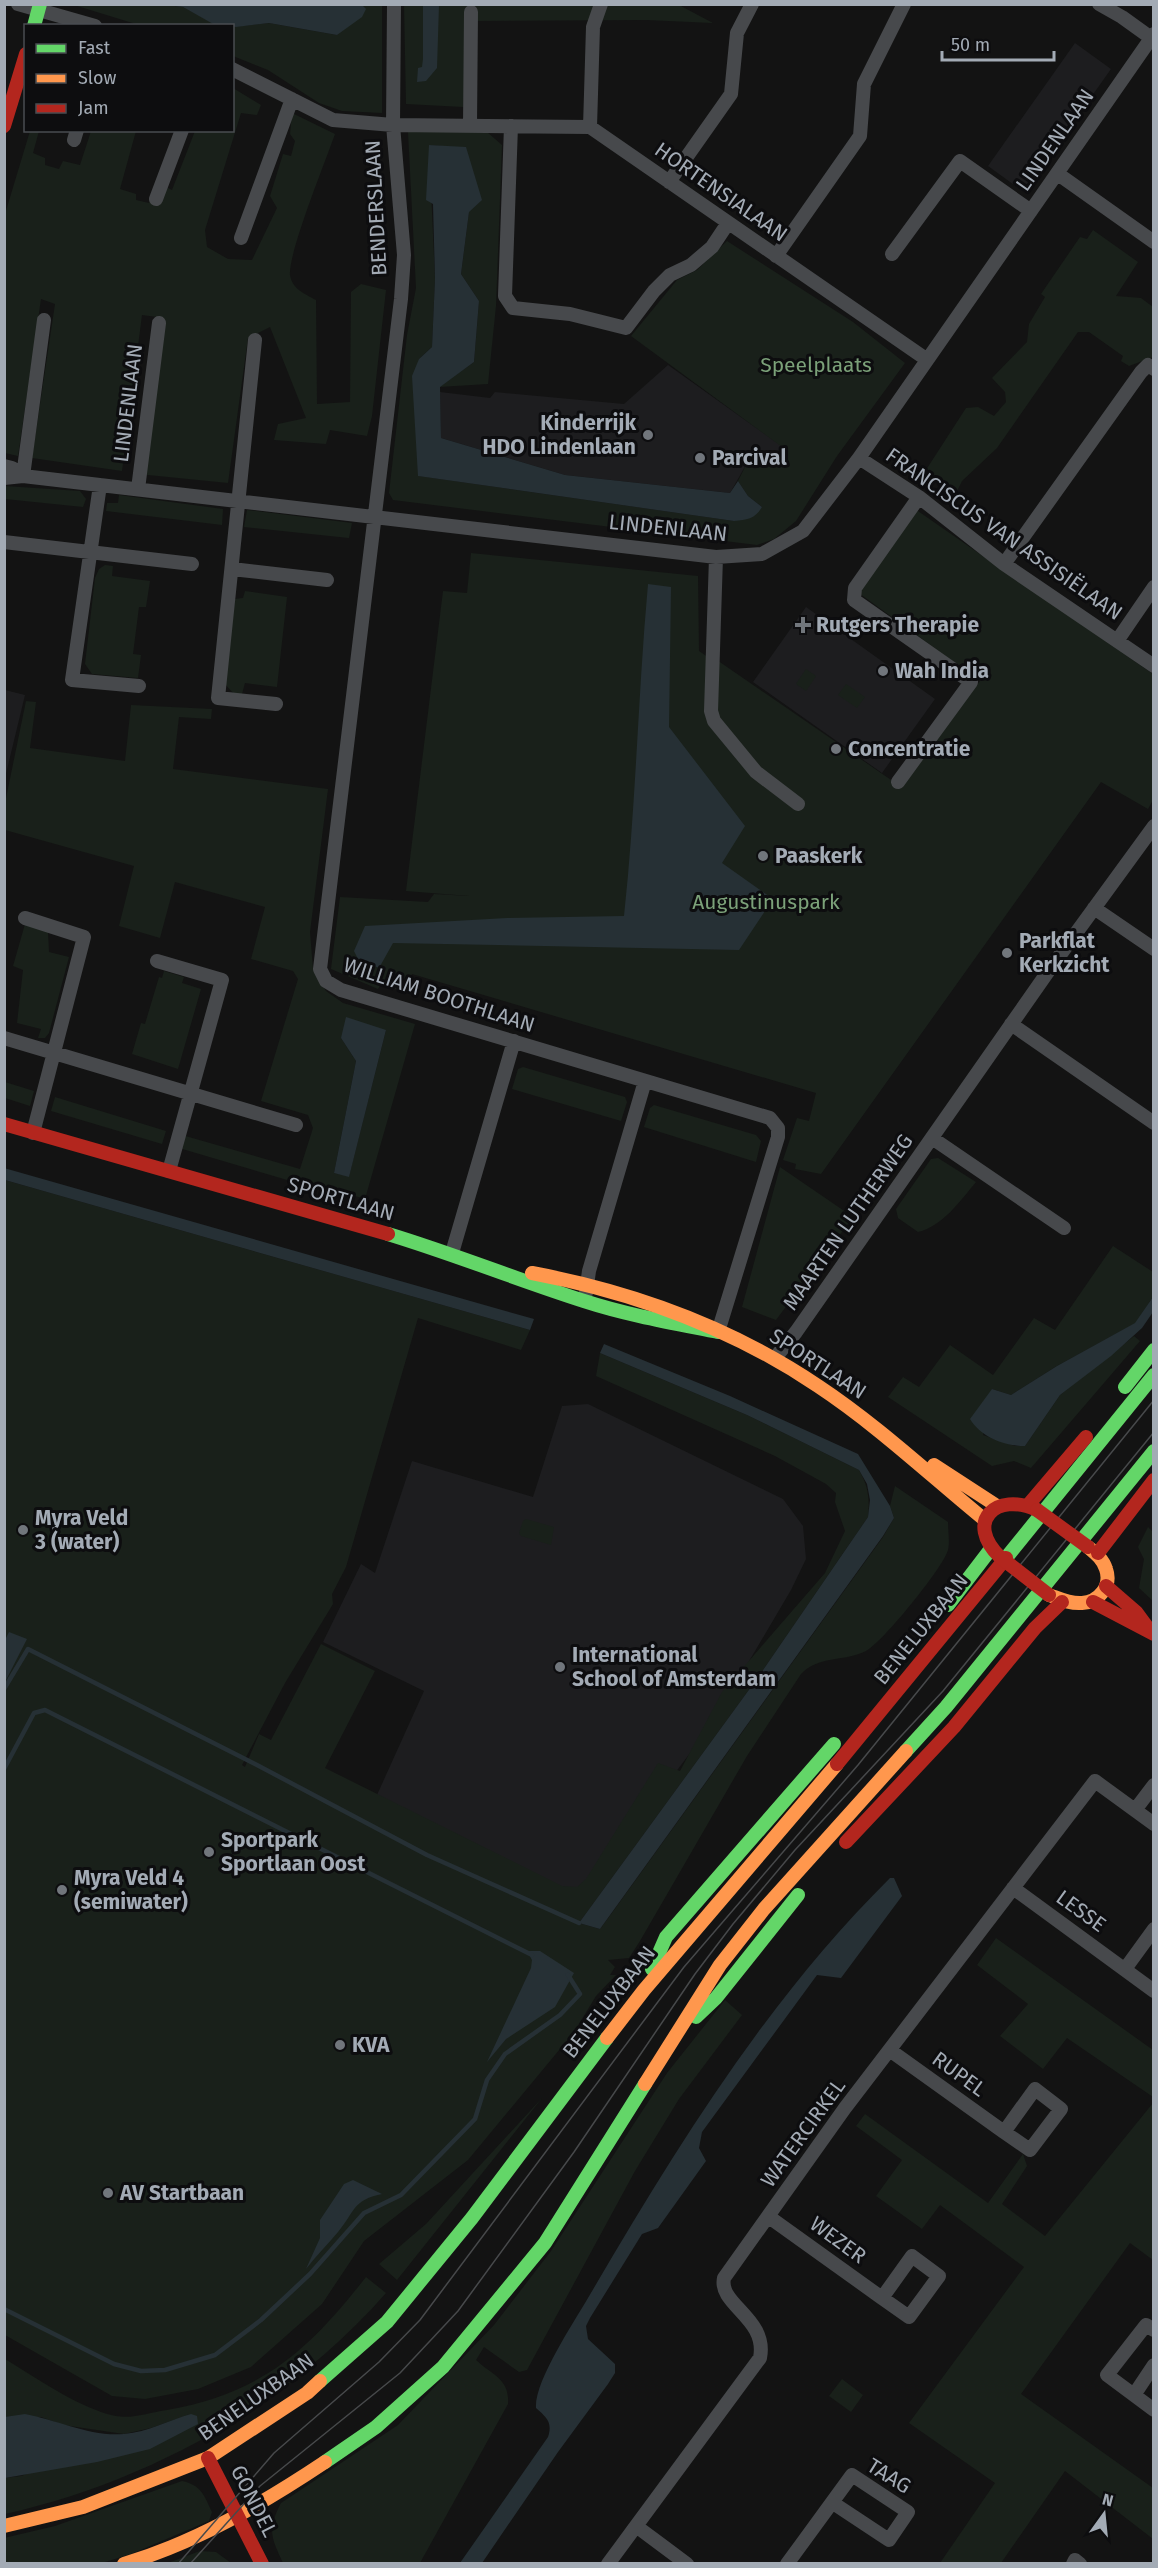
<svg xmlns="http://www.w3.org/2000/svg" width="1158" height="2568" viewBox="0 0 1158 2568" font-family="'Fira Sans',sans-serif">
  <rect width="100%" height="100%" fill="#131313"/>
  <path fill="#1d1d1f" d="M 1075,43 L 1111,69 L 1024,192 L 988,166 Z
    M 668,365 L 783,447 L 755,469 L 747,463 L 730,493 L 565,475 L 441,438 L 440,392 L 490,398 L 495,392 L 624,404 Z
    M 806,607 L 935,699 L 882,773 L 753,682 Z
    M 5,690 L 25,695 L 5,778 L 4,690 Z
    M 588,1404 L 783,1499 L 803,1526 L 806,1559 L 791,1590 L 712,1724 L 573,1908 L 372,1806 L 424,1691 L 323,1642 L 361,1564 L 375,1573 L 412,1461 L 533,1497 L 562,1406 Z"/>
  <path fill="#19201a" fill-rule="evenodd" d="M 404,4 L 677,4 L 713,23 L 646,20 L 471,21 L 463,107 L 406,104 Z
    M 74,5 L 168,5 L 183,7 L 217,25 L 139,25 Z
    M 347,5 L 382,5 L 382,113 L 342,111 L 319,103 L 268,70 L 233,56 L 232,27 L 269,23 L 337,35 L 362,5 Z
    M 233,88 L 261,105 L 257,115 L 241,113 L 205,230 L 207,247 L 228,259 L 252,260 L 277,208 L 270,196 L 283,154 L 291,156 L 295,141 L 290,134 L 292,113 L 335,134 C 326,160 288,253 290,275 C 292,289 305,294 316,300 L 317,404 L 350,402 L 351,292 L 361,284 L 386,290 L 372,416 L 367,436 L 330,430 L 326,444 L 274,440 L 278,424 L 306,418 L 270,327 L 248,338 L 228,483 L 138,474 L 157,317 L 142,315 L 122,471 L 32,458 L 55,304 L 41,299 L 18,456 L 5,453 L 5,214 L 30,131 L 39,131 L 33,153 L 45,158 L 45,165 L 59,169 L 63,161 L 80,165 L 91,131 L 136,131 L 120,189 L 136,194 L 136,200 L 149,203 L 157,182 L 172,190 L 195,131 L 232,130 Z
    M 408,132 L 487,132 L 502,145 L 496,306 L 488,384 L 439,387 L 474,362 L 479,301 L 461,274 L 469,212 L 466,148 L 429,145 L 435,279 L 432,347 L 419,359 L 419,476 L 734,521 L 762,507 L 748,496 L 738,481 L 747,463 L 755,469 L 782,447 L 631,336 L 677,280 L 697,270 L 727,241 L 853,322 L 905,363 L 837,456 L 796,521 L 774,539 L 757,545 L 393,500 L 389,493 L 407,335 L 416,288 Z
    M 1093,230 L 1138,262 L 1116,296 L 1141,298 L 1153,307 L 1153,357 L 1129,366 L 1121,361 L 1123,356 L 1089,332 L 1078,332 L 997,448 L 962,481 L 956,493 L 924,473 L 966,408 L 978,407 L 994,416 L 1006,402 L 1005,392 L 992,378 L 1027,342 L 1029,324 L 1045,297 L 1041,294 L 1080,237 L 1087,239 Z
    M 5,486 L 80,491 L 86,499 L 83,507 L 5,499 Z
    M 119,495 L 223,509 L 222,525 L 106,511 L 107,503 L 118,503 Z
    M 915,509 L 1153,674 L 1153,800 L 1148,809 L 1101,782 L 821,1174 L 795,1169 L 796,1164 L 783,1160 L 797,1118 L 809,1121 L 816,1093 L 412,974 L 405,992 L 381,984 L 378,989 L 331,969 L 340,897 L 428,902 L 434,894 L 469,896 L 406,891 L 443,591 L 467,593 L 471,553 L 698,576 L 699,651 L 712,660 L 714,658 L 894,782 L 980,681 L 856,591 Z
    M 247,510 L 352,523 L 349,538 L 244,527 Z
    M 105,565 L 113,566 L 112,576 L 150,581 L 146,607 L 139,607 L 133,654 L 141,655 L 138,678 L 92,674 L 85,664 L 95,578 L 99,569 Z
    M 245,591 L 287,597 L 277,687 L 245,683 L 242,694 L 234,694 L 223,682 L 235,599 L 243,598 Z
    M 806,669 L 816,676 L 806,691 L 796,684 Z
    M 846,684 L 865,697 L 857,708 L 838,695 Z
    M 26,701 L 36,702 L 30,748 L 125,761 L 131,705 L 212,709 L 211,719 L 179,717 L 173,769 L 328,789 L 310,932 L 313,969 L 326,991 L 343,1003 L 415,1024 L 365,1199 L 295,1178 L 294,1182 L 179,1148 L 182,1135 L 300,1169 L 313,1128 L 308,1115 L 261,1101 L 298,979 L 293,971 L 251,959 L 265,907 L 175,882 L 160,938 L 119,926 L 134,866 L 5,830 L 5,803 ZM 386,1030 L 349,1176 L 334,1173 L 356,1061 L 341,1038 Z
    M 25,924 L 48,932 L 49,952 L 69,957 L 49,1033 L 45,1038 L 38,1038 L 41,1029 L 17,1023 L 23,970 L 13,966 Z
    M 164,971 L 184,977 L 182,983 L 201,989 L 178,1069 L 132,1054 L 141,1023 L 145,1024 L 159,977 L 162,978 Z
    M 523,1067 L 625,1097 L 627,1102 L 621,1121 L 512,1089 L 518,1069 Z
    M 5,1082 L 34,1091 L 30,1106 L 5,1098 Z
    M 55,1097 L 166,1131 L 162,1144 L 51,1111 Z
    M 654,1105 L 756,1135 L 761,1141 L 756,1162 L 644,1127 L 650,1108 Z
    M 938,1158 L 976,1182 C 960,1201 943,1226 918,1232 L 898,1218 L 896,1209 L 931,1159 Z
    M 780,1167 L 853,1217 L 776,1320 L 742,1307 Z
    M 5,1180 L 530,1330 L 521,1350 L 418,1318 L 346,1567 L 332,1594 L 333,1604 L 285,1683 L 242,1765 L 245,1767 L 259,1734 L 271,1740 L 321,1644 L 375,1671 L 325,1768 L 562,1886 L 577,1887 L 586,1879 L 658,1763 L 680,1771 L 722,1692 L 825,1573 L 845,1531 L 835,1502 L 836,1493 L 826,1484 L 775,1456 L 596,1376 L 600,1353 L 747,1415 L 859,1470 C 868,1486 870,1498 868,1517 L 759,1676 L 579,1923 L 600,1929 L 609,1917 L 883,1537 L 894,1518 L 890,1506 L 895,1486 L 948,1522 C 948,1531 950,1542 948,1550 C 943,1568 882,1643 866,1651 C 845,1662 819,1655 801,1674 L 747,1756 L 640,1941 L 629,1958 L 608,1960 L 615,1967 L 610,1975 L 616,1975 L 596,1996 L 574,2032 L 468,2160 L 364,2241 L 322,2304 L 251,2367 L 198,2389 L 145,2399 L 112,2396 L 5,2335 Z
    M 1113,1246 L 1153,1272 L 1153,1297 L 1136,1323 L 1057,1366 L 1011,1395 L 992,1389 L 983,1435 L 1015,1446 L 1025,1446 L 1060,1395 L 1134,1336 L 1140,1341 L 1031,1468 L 1014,1461 L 992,1466 L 888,1397 L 903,1377 L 919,1387 L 950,1345 L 993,1375 L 1034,1318 L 1055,1330 Z
    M 526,1519 L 554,1527 L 551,1545 L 521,1536 L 519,1533 L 523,1521 Z
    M 1148,1527 L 1153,1532 L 1153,1601 L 1139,1588 L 1144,1559 L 1138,1547 Z
    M 996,1938 L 1153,2050 L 1153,2097 L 1067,2038 L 1043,2069 L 1000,2036 L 1028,2004 L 977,1965 Z
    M 725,2000 L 742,2015 L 679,2099 L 635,2171 L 527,2370 L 519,2372 L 484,2347 L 476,2360 C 492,2375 510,2379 508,2404 L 420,2563 L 283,2563 C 271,2537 267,2530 281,2503 L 398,2425 L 494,2325 L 551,2251 L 667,2073 Z
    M 542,2098 L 397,2280 L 379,2264 L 426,2224 Z
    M 1153,2103 L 1153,2260 L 1130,2243 L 1021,2394 L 1153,2488 L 1153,2539 L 1065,2471 L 1001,2563 L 940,2563 L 995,2483 L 909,2423 L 1024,2267 L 940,2205 L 922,2229 L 876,2196 L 902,2160 L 856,2126 L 865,2114 L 988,2203 L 1023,2154 L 1027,2166 L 1002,2204 L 1045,2236 Z
    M 366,2277 L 386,2293 C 288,2405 148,2482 5,2514 L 4,2478 L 21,2476 L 191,2414 L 151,2428 L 124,2434 L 63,2425 L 41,2417 L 5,2417 L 5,2359 C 35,2377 67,2400 101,2412 C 129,2422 140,2414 167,2410 C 262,2393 308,2351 366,2277 Z
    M 842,2379 L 863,2395 L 851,2412 L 829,2396 Z
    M 182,2481 C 201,2485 204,2495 212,2512 L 209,2521 L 131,2554 L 102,2563 L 5,2563 L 4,2538 L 55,2526 Z
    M 200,2551 L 216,2552 L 231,2563 L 168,2563 Z"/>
  <path fill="#263035" d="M 168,5 L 362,5 L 366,9 L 362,17 L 337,35 L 269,23 L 236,27 L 215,25 L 183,7 Z
    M 423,5 L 439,5 L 437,68 L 426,81 L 417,82 L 418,68 L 422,67 L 423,59 Z
    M 429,145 L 466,147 L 482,200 L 469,212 L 461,274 L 479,301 L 474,362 L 440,387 L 441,438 L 565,475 L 730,493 L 738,481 L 748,496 L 762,507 C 755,519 747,520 734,521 L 418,476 L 412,376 L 419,359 L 432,347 L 435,279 L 433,204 L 426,200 Z
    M 648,584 L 671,587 L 669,727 L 745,826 L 722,863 L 773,899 L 739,950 L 393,943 L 379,968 L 358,959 L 354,951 L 365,926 L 507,918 L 624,916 C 636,805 638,694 648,584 Z
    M 346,1017 L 386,1030 L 349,1177 L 334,1173 L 356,1061 L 341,1038 Z
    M 4,1168 L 502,1310 L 534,1319 L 530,1330 L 5,1180 Z
    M 1153,1297 L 1153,1312 L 1142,1328 L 1111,1356 L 1060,1395 L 1025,1446 C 1004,1446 981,1437 970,1419 L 992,1389 L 1011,1395 L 1057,1366 L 1135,1323 Z
    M 604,1344 L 730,1396 L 858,1454 L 890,1506 L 894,1518 L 883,1536 L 600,1929 L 579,1923 L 759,1676 L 868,1517 L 870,1500 L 867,1484 L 859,1470 L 747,1415 L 600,1353 Z
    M 9,1632 L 27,1639 L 5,1682 L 5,1640 Z
    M 890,1878 L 894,1878 L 902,1896 L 841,1978 L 817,1975 L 702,2132 L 699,2148 L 706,2161 L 658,2228 L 642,2234 L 590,2318 L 586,2326 L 588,2339 L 615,2364 L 615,2373 L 608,2384 L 558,2452 L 482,2563 L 460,2563 L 548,2437 C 553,2422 546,2417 536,2408 C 534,2382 574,2322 588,2298 C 676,2148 766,2001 890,1878 Z
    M 527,1951 L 540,1951 L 574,1973 L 555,2007 L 506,2039 L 487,2062 L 531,1968 L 532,1960 Z
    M 353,2180 L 382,2194 C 352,2200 355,2212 338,2232 C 327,2245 316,2256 306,2269 L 320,2238 L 320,2220 L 344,2184 Z
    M 25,2414 C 58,2420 90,2437 124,2434 C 148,2432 169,2420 191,2414 L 197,2416 L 198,2424 L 150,2449 L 97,2462 L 5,2478 L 5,2417 Z"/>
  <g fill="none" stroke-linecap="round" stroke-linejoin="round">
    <path stroke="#263035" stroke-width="4.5" d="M 4,1689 L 28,1649 L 257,1765 L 427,1855 L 579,1923
      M 4,1769 L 34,1713 L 45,1710 L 532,1955
      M 4,2309 L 114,2364 L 141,2371 L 165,2370 L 215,2355 L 261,2320 L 310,2274 L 364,2213 L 401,2195 L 475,2119 L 487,2080 L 505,2054 L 560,2015 L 580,1994 L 568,1975"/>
    <path stroke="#47494c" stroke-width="14" d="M 18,4 L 95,26
      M 394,4 L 393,125 L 404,255 L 401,299 L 320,969 L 326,981 L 341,990 L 770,1118 L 778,1128 L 778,1137 L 718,1332
      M 1099,4 L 1122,17 L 1154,40
      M 232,69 L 333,120 L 393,125 L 590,127 L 926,359
      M 470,125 L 471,12
      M 511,126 L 505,296 L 513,308 L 570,314 L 626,328 L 654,291 L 670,275 L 691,265 L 712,247 L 728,223
      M 590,127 L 593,27 L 601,4
      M 74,140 L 77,130
      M 1058,174 L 1154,242
      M 669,182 L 731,94 L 737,33 L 752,4
      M 156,199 L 182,130
      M 241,238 L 292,99
      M 892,254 L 960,161 L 1031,211
      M 776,256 L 860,136 L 864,84 L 904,4
      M 255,340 L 218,698 L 276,704
      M 859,458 L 919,497 L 1004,564 L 1154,666
      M 4,466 L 12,468 L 23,476
      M 23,476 L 44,320
      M 4,478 L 23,476 L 716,557 L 762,554 L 803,531 L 859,458 L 1154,34
      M 100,485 L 72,680 L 139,686
      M 138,489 L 159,323
      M 4,542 L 192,564
      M 716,557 L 711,711 L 714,721 L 756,772 L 798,804
      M 1004,564 L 1141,372 L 1148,365 L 1154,369
      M 232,569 L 327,580
      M 1117,641 L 1154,587
      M 898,782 L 971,682 L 854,600 L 855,588 L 919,497
      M 1094,908 L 1154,949
      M 25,918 L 84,937 L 33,1133
      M 157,961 L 222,980 L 169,1171
      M 1011,1024 L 1154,1123
      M 4,1038 L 296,1125
      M 932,1138 L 1064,1228
      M 452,1253 L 514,1041
      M 586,1293 L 589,1271 L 645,1081
      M 775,1358 L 796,1332 L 1052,966 L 1154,826
      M 1135,1810 L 1154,1785
      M 1013,1888 L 1154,1991
      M 1125,1969 L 1154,1929
      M 891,2051 L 1004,2132 L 1035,2089 L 1061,2109 L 1030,2150 L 1004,2132
      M 769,2217 L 882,2298 L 912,2256 L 939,2276 L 909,2317 L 882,2298
      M 1154,2330 L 1146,2325 L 1107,2375 L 1154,2410
      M 1134,2395 L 1154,2365
      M 608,2564 L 636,2526
      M 687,2564 L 636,2526 L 760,2358 C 768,2318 718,2305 724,2278 L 845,2108 L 1095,1781 L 1154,1824
      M 787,2564 L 852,2475 L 908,2512 L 889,2540 L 833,2503
      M 1073,2564 L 1075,2560 L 1080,2564"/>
    <path stroke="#63d668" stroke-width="14" d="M 34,26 L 40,4
      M 388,1234 C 454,1254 518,1280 584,1301 C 627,1315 673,1323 718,1332
      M 1125,1387 L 1154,1350
      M 1006,1558 L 1154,1375
      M 948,1605 L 990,1550
      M 906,1751 L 946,1707 L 1154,1451
      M 652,1969 L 666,1937 L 834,1744
      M 696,2017 L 716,1998 L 798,1895
      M 320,2381 L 387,2322 L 472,2218 L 607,2038
      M 325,2462 L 376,2427 L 443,2367 L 545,2243 L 645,2084"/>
    <path stroke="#ff974d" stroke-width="14" d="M 532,1273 C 633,1292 732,1328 818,1386 C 877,1425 930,1475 985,1520
      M 934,1465 L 997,1506
      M 1049,1595 C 1060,1599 1070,1604 1082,1603 C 1099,1602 1112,1586 1106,1569 C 1103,1559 1095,1553 1088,1547
      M 607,2038 L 644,1990 L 837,1764
      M 645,2084 L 720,1965 L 764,1909 L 906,1751
      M 4,2526 L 83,2507 L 208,2458 L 307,2393 L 320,2381
      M 124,2564 C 197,2542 262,2504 325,2462"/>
    <path stroke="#b3261e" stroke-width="14" d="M 4,126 L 26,54
      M 4,1124 L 388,1234
      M 1029,1504 L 1086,1437
      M 1098,1553 L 1154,1480
      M 1000,1557 C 964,1522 996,1491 1037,1510
      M 1106,1586 L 1136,1612 L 1150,1631
      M 1093,1602 L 1154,1634
      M 837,1764 L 1006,1558
      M 846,1842 L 954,1727 L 1035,1628 L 1062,1602
      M 208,2458 L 262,2564"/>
    <path stroke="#47494b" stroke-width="1.5" d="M 178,2564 L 274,2453 L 379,2362 L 420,2320 L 684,1967 L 858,1765 L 1154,1400
      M 190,2564 L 260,2486 L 400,2373 L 458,2311 L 574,2152 L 695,1974 L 733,1924 L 795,1850 L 943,1691 L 1154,1432"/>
    <path stroke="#b3261e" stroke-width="14" d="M 1037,1510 L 1088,1547
      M 1000,1557 L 1049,1595"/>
  </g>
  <g fill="#71767c" stroke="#0d0d0f" stroke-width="2">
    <circle cx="648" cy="435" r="6"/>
    <circle cx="700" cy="458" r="6"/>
    <path d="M800 616h6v6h6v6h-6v6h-6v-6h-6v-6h6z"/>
    <circle cx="883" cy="671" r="6"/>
    <circle cx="836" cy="749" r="6"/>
    <circle cx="763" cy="856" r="6"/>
    <circle cx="1007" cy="953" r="6"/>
    <circle cx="23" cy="1530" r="6"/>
    <circle cx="560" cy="1667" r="6"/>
    <circle cx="209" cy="1852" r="6"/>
    <circle cx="62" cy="1890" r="6"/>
    <circle cx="340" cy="2045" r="6"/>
    <circle cx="108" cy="2193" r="6"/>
  </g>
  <g text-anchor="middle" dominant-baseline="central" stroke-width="6" stroke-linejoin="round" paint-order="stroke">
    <g font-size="21" fill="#a3abb5" stroke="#0d0d0f">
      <text transform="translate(1055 140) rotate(-55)">LINDENLAAN</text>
      <text transform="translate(721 192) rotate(35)">HORTENSIALAAN</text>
      <text transform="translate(376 208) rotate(-93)">BENDERSLAAN</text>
      <text transform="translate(128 403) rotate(-83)">LINDENLAAN</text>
      <text transform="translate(668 528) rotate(6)">LINDENLAAN</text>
      <text transform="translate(1004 534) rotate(35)">FRANCISCUS VAN ASSISIËLAAN</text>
      <text transform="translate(439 995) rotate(18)">WILLIAM BOOTHLAAN</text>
      <text transform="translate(341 1199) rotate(16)">SPORTLAAN</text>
      <text transform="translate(848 1222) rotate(-55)">MAARTEN LUTHERWEG</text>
      <text transform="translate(818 1364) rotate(33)">SPORTLAAN</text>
      <text transform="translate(921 1629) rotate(-51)">BENELUXBAAN</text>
      <text transform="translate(1081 1911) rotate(36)">LESSE</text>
      <text transform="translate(609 2002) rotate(-52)">BENELUXBAAN</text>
      <text transform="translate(959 2074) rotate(36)">RUPEL</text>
      <text transform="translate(803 2133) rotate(-54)">WATERCIRKEL</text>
      <text transform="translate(838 2240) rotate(36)">WEZER</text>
      <text transform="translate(256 2397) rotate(-35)">BENELUXBAAN</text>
      <text transform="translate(889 2476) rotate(32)">TAAG</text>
      <text transform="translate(254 2501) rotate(63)">GONDEL</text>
    </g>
    <g font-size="21" fill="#7ba179" stroke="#0d0d0f">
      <text x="816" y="365">Speelplaats</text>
      <text x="766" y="902">Augustinuspark</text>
    </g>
    <g font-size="21" font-weight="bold" fill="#a3abb5" stroke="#0d0d0f" text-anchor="start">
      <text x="636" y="423" text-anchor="end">Kinderrijk<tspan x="636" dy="24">HDO Lindenlaan</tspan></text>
      <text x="712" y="458">Parcival</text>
      <text x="816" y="625">Rutgers Therapie</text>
      <text x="895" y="671">Wah India</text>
      <text x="848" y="749">Concentratie</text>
      <text x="775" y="856">Paaskerk</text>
      <text x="1019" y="941">Parkflat<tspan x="1019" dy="24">Kerkzicht</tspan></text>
      <text x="35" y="1518">Myra Veld<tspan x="35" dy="24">3 (water)</tspan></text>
      <text x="572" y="1655">International<tspan x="572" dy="24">School of Amsterdam</tspan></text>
      <text x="221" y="1840">Sportpark<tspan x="221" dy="24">Sportlaan Oost</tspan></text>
      <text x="74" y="1878">Myra Veld 4<tspan x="74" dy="24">(semiwater)</tspan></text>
      <text x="352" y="2045">KVA</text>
      <text x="120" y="2193">AV Startbaan</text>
    </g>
  </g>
  <rect width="1158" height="2568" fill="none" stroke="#a3abb5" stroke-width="12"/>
  <rect x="24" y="24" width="210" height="108" fill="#0d0d0f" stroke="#494c51" stroke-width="1.5"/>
  <rect x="36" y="44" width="30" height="9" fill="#63d668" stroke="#494c51" stroke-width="1.5"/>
  <text x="78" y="54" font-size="18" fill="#a3abb5">Fast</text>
  <rect x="36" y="74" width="30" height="9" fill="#ff974d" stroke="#494c51" stroke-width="1.5"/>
  <text x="78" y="84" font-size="18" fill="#a3abb5">Slow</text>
  <rect x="36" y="104" width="30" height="9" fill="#b3261e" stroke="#494c51" stroke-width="1.5"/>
  <text x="78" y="114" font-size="18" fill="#a3abb5">Jam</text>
  <g transform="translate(1104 2514) rotate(15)" stroke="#0d0d0f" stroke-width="4.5" paint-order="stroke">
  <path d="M0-4.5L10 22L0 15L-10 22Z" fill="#a3abb5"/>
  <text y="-9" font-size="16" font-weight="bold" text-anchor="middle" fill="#a3abb5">N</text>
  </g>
  <path d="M942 51v9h112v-9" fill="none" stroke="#a3abb5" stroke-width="3"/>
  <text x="951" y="51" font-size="18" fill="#a3abb5" stroke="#0d0d0f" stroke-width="4.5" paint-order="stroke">50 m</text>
</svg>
